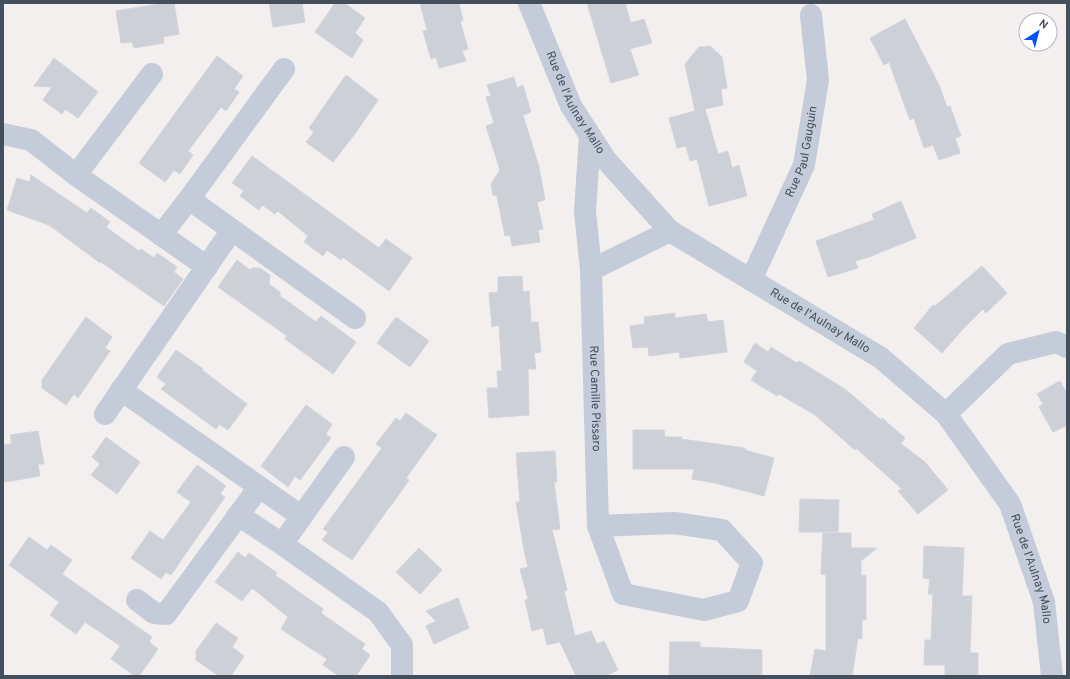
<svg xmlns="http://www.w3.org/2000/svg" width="1070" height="679" viewBox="0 0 1070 679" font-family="Overpass,sans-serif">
  <rect width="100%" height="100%" fill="#f2efee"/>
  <path fill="#cdd0d7" stroke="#d2d4db" d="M 165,3 L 174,3 L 179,34 L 163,37 L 164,43 L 134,48 L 132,42 L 121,43 L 116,11 Z
    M 269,3 L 302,3 L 305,22 L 273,27 Z
    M 335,3 L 344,3 L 365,18 L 355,33 L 363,40 L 352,58 L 315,32 Z
    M 420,3 L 459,3 L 463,21 L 460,21 L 468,49 L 462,51 L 466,61 L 439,68 L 436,57 L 431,59 L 423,31 L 427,30 Z
    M 587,3 L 625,3 L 631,23 L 644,19 L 652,43 L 630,49 L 639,75 L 611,83 Z
    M 905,19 L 939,85 L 947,107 L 950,106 L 961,136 L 955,138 L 960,153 L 939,160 L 933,145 L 924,148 L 914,118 L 910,120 L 889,62 L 884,65 L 870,38 Z
    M 710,46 L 722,57 L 727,88 L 721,89 L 723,105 L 705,109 L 718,154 L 728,151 L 732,168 L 739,165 L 747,196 L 709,206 L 697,159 L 690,161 L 686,146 L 677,148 L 669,118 L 695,111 L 685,64 L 699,47 Z
    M 217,56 L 243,76 L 234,89 L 239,92 L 226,111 L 221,107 L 188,151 L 193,155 L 180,174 L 174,170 L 165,182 L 139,163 Z
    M 54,58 L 98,92 L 78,118 L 65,109 L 62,114 L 43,100 L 52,87 L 34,86 Z
    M 346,75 L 378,100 L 354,135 L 333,162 L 306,142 L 314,132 L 309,128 Z
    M 514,77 L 517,88 L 523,85 L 531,112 L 523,115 L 539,167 L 545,200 L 537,202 L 543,229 L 538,230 L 540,242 L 512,246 L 510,235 L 505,236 L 497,196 L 493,195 L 491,184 L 500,170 L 486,126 L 494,123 L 486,97 L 491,96 L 487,85 Z
    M 252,156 L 379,248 L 386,239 L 412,258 L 389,291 L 343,257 L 341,260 L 327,250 L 323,256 L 304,242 L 308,236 L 278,211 L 275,214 L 262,205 L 259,210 L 240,196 L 244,191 L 232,183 Z
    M 31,175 L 87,213 L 91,208 L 110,222 L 106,227 L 139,251 L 141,249 L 154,258 L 157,253 L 177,267 L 174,272 L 183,279 L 164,306 L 101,262 L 100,263 L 49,225 L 7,210 L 17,178 L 30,182 Z
    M 901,201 L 916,238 L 869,257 L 855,261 L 858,268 L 828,277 L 816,241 L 874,220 L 872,214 Z
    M 237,260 L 250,270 L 252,268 L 260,268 L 270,275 L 269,284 L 281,293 L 279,295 L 316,322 L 321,316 L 356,342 L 333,374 L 285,339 L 287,336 L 218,287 Z
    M 982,266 L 1007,293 L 986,313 L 983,309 L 964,328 L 942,353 L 914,328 L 933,305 L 935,306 Z
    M 522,276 L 523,292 L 529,291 L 531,322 L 538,322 L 541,352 L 534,353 L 536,369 L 528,369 L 529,415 L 489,418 L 487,388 L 498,388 L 497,371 L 502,371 L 499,325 L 492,327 L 489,293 L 498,292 L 498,277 Z
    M 675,313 L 675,318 L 706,314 L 708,322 L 723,320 L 727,352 L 680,358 L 679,352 L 649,356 L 648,347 L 633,348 L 630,326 L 645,324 L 644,317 Z
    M 86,317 L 112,337 L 105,348 L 110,351 L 78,398 L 74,394 L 66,405 L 42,388 L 42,380 Z
    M 396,317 L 429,341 L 410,367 L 377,343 Z
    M 755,343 L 768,352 L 771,347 L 797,363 L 799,361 L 845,389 L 881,420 L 882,418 L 905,438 L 901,444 L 925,462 L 948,490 L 918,514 L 898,491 L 902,489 L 856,448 L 855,450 L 815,415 L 779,394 L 777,396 L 751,380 L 757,371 L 744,362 Z
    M 176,350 L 203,369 L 202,370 L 247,404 L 228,430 L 219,424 L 216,429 L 161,389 L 166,384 L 157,377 Z
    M 1060,381 L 1067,394 L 1067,425 L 1053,432 L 1039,407 L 1043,404 L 1037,394 Z
    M 306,405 L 332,424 L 326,434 L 331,438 L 300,480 L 295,476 L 288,487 L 261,466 Z
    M 406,413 L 437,435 L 406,478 L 409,480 L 391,506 L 390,506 L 352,560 L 322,540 L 328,532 L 323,529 L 382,448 L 376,444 L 396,418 L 400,421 Z
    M 633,430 L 664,430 L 665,437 L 682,437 L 681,439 L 745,448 L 745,450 L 774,458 L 764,496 L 715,483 L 692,479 L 694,469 L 633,469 Z
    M 38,431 L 44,464 L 38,464 L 40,476 L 5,482 L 3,470 L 3,445 L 12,444 L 10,435 Z
    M 106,437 L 140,462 L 117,494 L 91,475 L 100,464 L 92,457 Z
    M 555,451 L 557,482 L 554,481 L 560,529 L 552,530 L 567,590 L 564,591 L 575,636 L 591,631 L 597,644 L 604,641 L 618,670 L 605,676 L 576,676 L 560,642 L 547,645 L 543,628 L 532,631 L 525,600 L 528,599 L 520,569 L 528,567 L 524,550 L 516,502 L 520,502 L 516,453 Z
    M 197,465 L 226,486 L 220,494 L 225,497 L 171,575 L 166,572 L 161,579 L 131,558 L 150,531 L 163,540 L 191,502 L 177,492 Z
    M 800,499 L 839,500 L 838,532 L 799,532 Z
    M 823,533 L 851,533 L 851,548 L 877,548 L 861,561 L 861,575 L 866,576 L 866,620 L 862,620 L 862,639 L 858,638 L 852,676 L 810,676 L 815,649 L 826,651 L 826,575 L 821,574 Z
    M 29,537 L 47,550 L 51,545 L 72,560 L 62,574 L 152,637 L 149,642 L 158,649 L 139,676 L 135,676 L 111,659 L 120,646 L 103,634 L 85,622 L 76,634 L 50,615 L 59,602 L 9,565 Z
    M 924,546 L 964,548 L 962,596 L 972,596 L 970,653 L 978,653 L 978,676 L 945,676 L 945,665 L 924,665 L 925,640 L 931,640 L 933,594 L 928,594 L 930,579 L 923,578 Z
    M 419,548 L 442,570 L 420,594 L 396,572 Z
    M 238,552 L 245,558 L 249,553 L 277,573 L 275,575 L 323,609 L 321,613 L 365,644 L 362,649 L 370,655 L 356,676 L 339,676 L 323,665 L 327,659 L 281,629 L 288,617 L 252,588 L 242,601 L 215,582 Z
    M 458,598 L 469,628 L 434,644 L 426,626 L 436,621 L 426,611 Z
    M 216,623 L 238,638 L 232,647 L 244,656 L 231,676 L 219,676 L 196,660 L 196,651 Z
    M 670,642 L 700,642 L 700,647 L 762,650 L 762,676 L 669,676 Z"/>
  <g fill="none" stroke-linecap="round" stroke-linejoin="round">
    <g stroke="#c3ccd8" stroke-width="22">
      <path id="s1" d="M 529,3 L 571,106 L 606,160 L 670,231 L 881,358 L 946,414 L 1010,504 L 1044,602 L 1052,676"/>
      <path d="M 3,134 L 31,140 L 76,175 L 207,267"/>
      <path id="s2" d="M 590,136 L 585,211 L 591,270 L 598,526 L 623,594 L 704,610 L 738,601 L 752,563 L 722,530 L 674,523 L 598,526"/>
      <path d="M 76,175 L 152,74"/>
      <path d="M 189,199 L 355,318"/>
      <path d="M 161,235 L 189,199 L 284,69"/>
      <path d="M 591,270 L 670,231"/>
      <path id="s3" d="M 751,280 L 804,165 L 818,80 L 811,15"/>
      <path d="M 121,390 L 301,516"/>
      <path d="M 105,414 L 232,230"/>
      <path d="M 946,414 L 1008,354 L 1056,342 L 1067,347"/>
      <path d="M 238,515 L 282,544 L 378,612 L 402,645 L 402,676"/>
      <path d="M 282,544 L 344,457"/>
      <path d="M 137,600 L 154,613 L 166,614 L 259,487"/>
    </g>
  </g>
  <g text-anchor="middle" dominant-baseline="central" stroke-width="3" stroke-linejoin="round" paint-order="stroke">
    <g font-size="12" fill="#444f5e" stroke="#fff">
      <text stroke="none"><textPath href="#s1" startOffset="110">Rue de l'Aulnay Mallo</textPath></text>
      <text stroke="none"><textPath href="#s3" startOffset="139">Rue Paul Gauguin</textPath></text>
      <text stroke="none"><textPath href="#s1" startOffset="446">Rue de l'Aulnay Mallo</textPath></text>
      <text stroke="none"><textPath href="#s2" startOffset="263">Rue Camille Pissaro</textPath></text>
      <text stroke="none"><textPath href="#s1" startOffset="782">Rue de l'Aulnay Mallo</textPath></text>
    </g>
  </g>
  <rect width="1070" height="679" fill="none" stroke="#444f5e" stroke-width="8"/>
  <g transform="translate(1038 32) rotate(36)"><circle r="19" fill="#ffffff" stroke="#b4b9bf"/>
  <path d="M0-3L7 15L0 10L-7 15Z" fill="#0453f6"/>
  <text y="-6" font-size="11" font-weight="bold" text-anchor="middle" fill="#444f5e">N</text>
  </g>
</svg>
